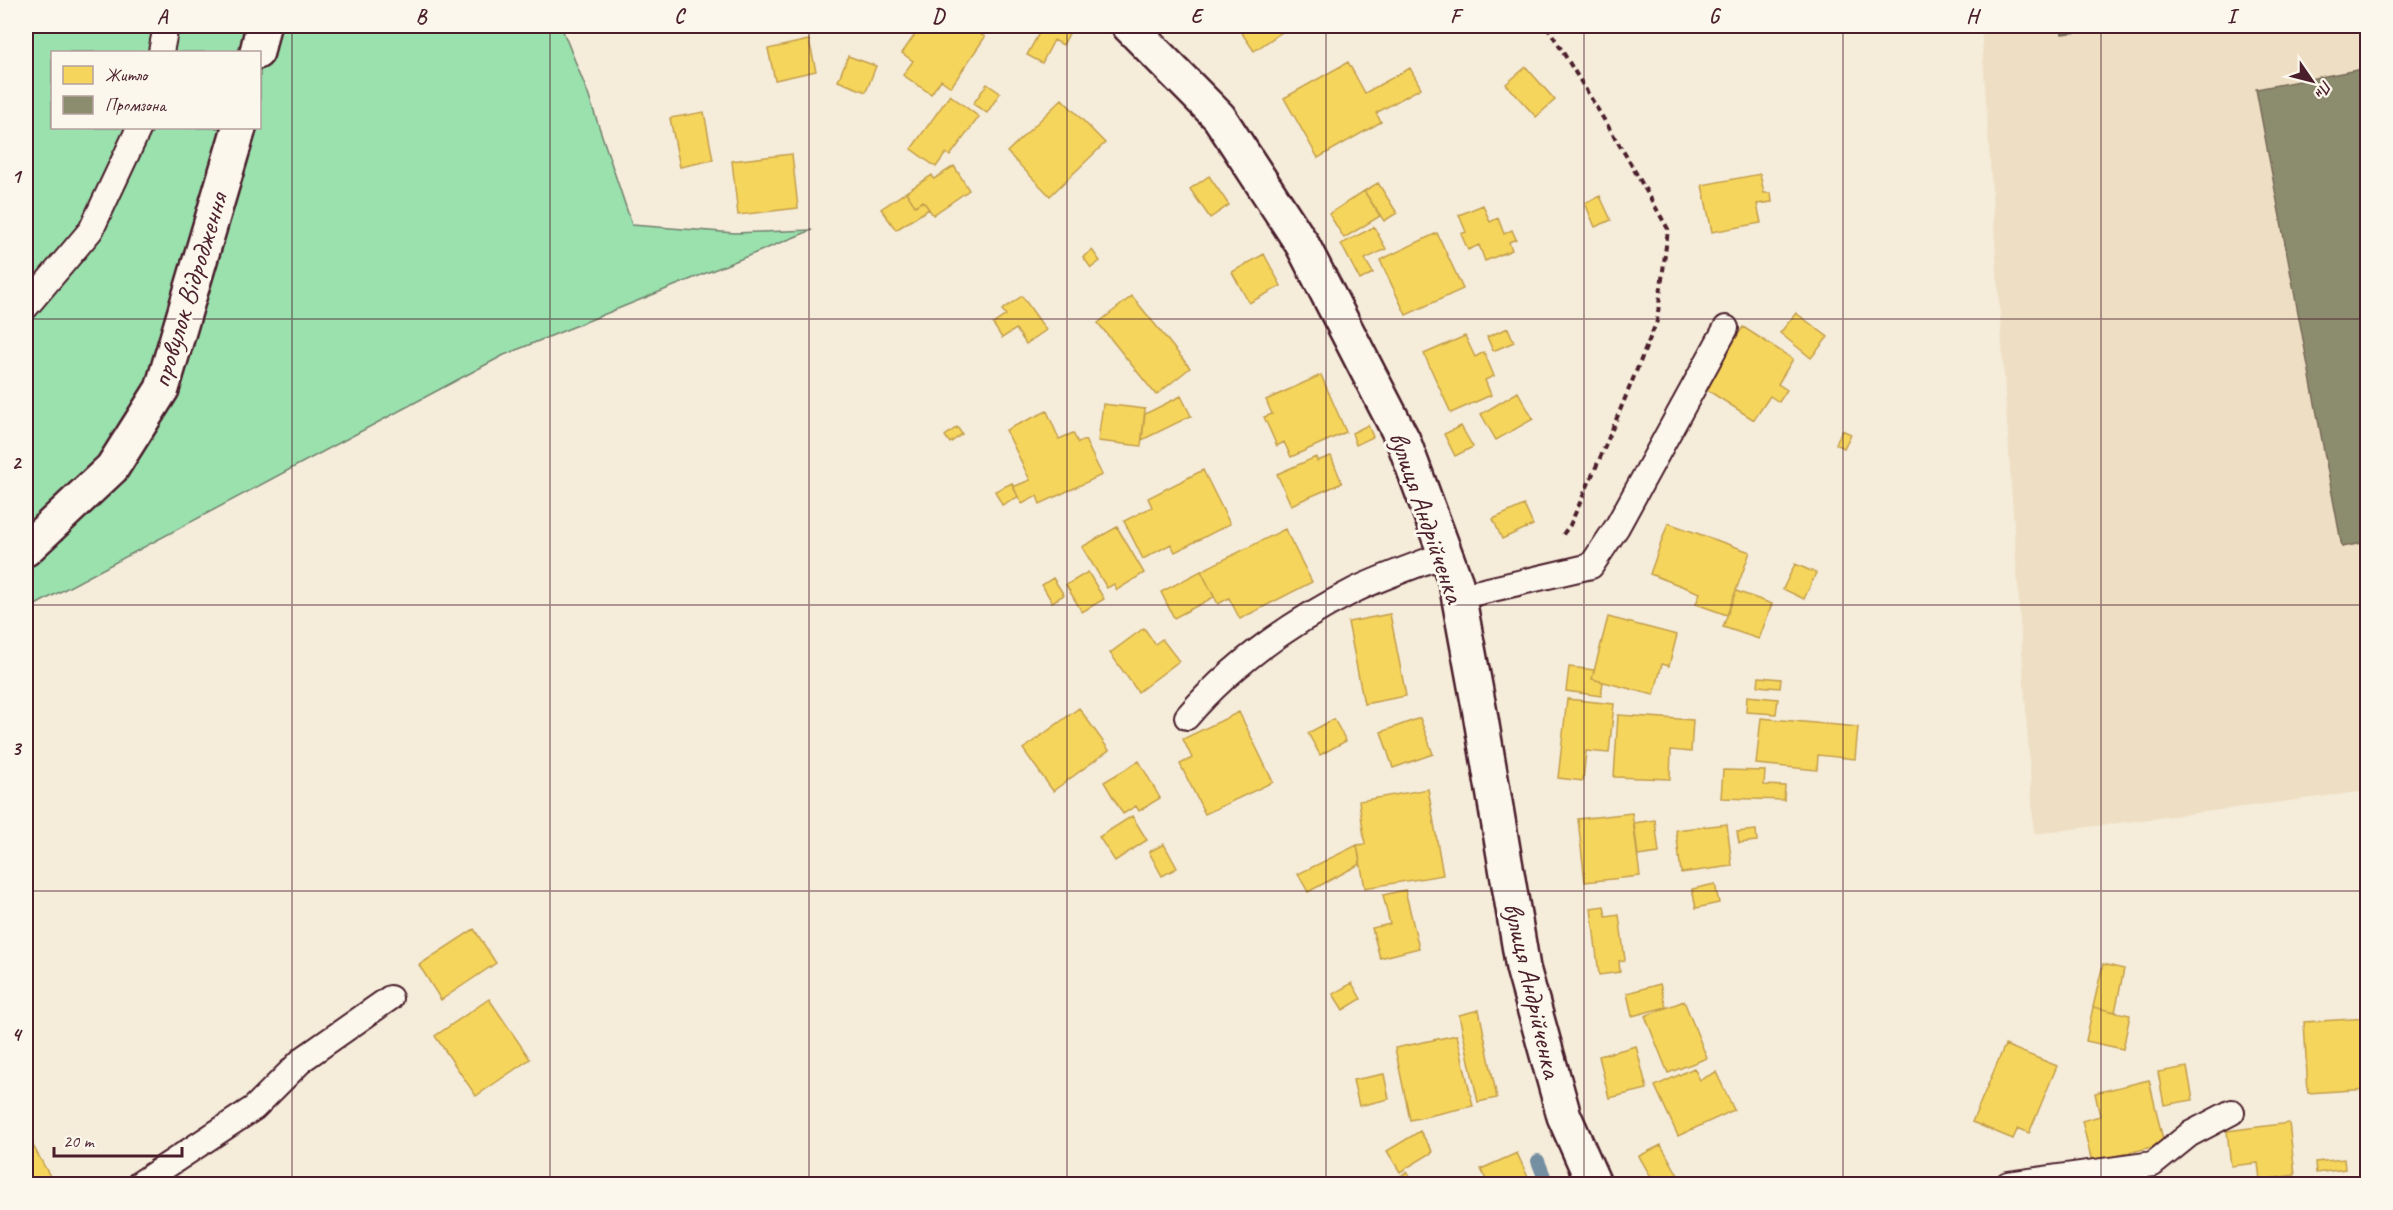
<svg xmlns="http://www.w3.org/2000/svg" width="2393" height="1210" viewBox="0 0 2393 1210" font-family="Caveat,sans-serif">
  <rect width="100%" height="100%" fill="#f5ecda"/>
  <filter id="ink" filterUnits="userSpaceOnUse"><feTurbulence type="fractalNoise" baseFrequency=".0167" numOctaves="2"/><feDisplacementMap in="SourceGraphic" scale="12" xChannelSelector="R" yChannelSelector="G"/><feConvolveMatrix kernelMatrix="1 2 1 2 8 2 1 2 1" color-interpolation-filters="sRGB"/></filter>
  <g filter="url(#ink)">
    <path fill="#eedfc4" d="M 1981,26 L 2367,26 L 2367,791 L 2034,834 Z"/>
    <path fill="#9ae1ae" stroke="#72806c" stroke-width="1.5" fill-rule="evenodd" d="M 26,26 L 561,26 L 587,91 L 632,225 L 735,233 L 812,230 L 504,355 L 26,610 ZM 52,52 L 260,52 L 260,128 L 52,128 Z"/>
    <path fill="#f6d55c" stroke="#c29e4d" stroke-width="1.5" d="M 767,26 L 805,26 L 768,33 Z
      M 921,26 L 967,26 L 985,37 L 951,87 L 941,80 L 931,94 L 903,75 L 913,61 L 902,53 Z
      M 1043,26 L 1073,26 L 1063,45 L 1054,40 L 1042,63 L 1027,55 Z
      M 1237,26 L 1291,26 L 1254,51 Z
      M 809,40 L 816,71 L 775,80 L 768,49 Z
      M 848,56 L 876,66 L 866,92 L 838,81 Z
      M 1348,62 L 1365,93 L 1410,68 L 1421,88 L 1376,113 L 1381,122 L 1318,158 L 1284,98 Z
      M 1526,67 L 1555,100 L 1536,117 L 1506,84 Z
      M 987,84 L 1000,93 L 987,113 L 973,104 Z
      M 950,95 L 979,117 L 950,156 L 946,153 L 936,167 L 911,149 Z
      M 1062,99 L 1105,143 L 1050,196 L 1007,152 Z
      M 704,112 L 713,160 L 680,167 L 670,118 Z
      M 792,154 L 798,208 L 738,215 L 732,161 Z
      M 954,166 L 969,190 L 933,215 L 923,201 L 915,206 L 906,192 L 932,175 L 934,179 Z
      M 1760,174 L 1764,193 L 1771,193 L 1772,202 L 1757,204 L 1761,223 L 1712,232 L 1702,185 Z
      M 1209,176 L 1229,205 L 1210,218 L 1190,189 Z
      M 1378,183 L 1397,213 L 1384,221 L 1364,191 Z
      M 1364,191 L 1380,216 L 1344,238 L 1329,214 Z
      M 906,192 L 915,206 L 923,201 L 929,209 L 896,230 L 881,209 Z
      M 1600,196 L 1611,220 L 1595,227 L 1585,203 Z
      M 1483,205 L 1490,222 L 1498,218 L 1504,234 L 1512,230 L 1516,239 L 1509,242 L 1512,250 L 1485,261 L 1479,245 L 1468,250 L 1461,234 L 1466,232 L 1459,215 Z
      M 1374,227 L 1386,249 L 1365,259 L 1373,273 L 1360,280 L 1341,244 Z
      M 1437,233 L 1463,289 L 1406,315 L 1380,260 Z
      M 1092,250 L 1100,261 L 1091,268 L 1083,257 Z
      M 1264,254 L 1281,286 L 1249,303 L 1232,272 Z
      M 1022,296 L 1046,330 L 1026,344 L 1016,329 L 1002,338 L 993,324 L 1006,315 L 1002,310 Z
      M 1132,296 L 1190,368 L 1156,395 L 1098,323 Z
      M 1796,313 L 1828,337 L 1811,358 L 1780,333 Z
      M 1743,327 L 1793,359 L 1778,384 L 1787,390 L 1779,402 L 1770,396 L 1754,420 L 1704,388 Z
      M 1508,328 L 1514,342 L 1493,351 L 1487,337 Z
      M 1465,336 L 1475,357 L 1484,352 L 1494,376 L 1485,380 L 1491,395 L 1451,413 L 1424,354 Z
      M 1321,375 L 1346,432 L 1291,457 L 1284,442 L 1277,446 L 1264,417 L 1272,414 L 1266,400 Z
      M 1518,392 L 1533,419 L 1496,440 L 1481,414 Z
      M 1181,396 L 1191,416 L 1142,440 L 1145,414 Z
      M 1103,404 L 1145,409 L 1141,446 L 1098,441 Z
      M 1047,411 L 1059,439 L 1073,433 L 1078,443 L 1085,440 L 1102,475 L 1040,504 L 1037,496 L 1022,504 L 1013,487 L 1030,480 L 1006,430 Z
      M 1368,425 L 1373,437 L 1356,445 L 1352,433 Z
      M 1461,426 L 1473,447 L 1455,456 L 1444,434 Z
      M 957,427 L 962,434 L 950,443 L 945,436 Z
      M 1842,430 L 1851,434 L 1844,448 L 1836,444 Z
      M 1331,456 L 1342,483 L 1291,505 L 1277,474 L 1316,457 L 1317,461 Z
      M 1203,470 L 1230,524 L 1175,552 L 1171,544 L 1143,559 L 1124,521 L 1152,507 L 1148,498 Z
      M 1012,483 L 1018,497 L 1002,505 L 995,491 Z
      M 1524,505 L 1533,525 L 1502,539 L 1493,519 Z
      M 1668,523 L 1750,552 L 1727,615 L 1696,604 L 1700,593 L 1650,574 Z
      M 1117,527 L 1144,573 L 1117,590 L 1114,584 L 1107,588 L 1082,547 Z
      M 1285,529 L 1312,582 L 1240,619 L 1229,598 L 1218,604 L 1201,571 Z
      M 1795,564 L 1816,573 L 1804,599 L 1783,589 Z
      M 1201,571 L 1214,597 L 1174,618 L 1161,592 Z
      M 1088,572 L 1104,599 L 1082,612 L 1066,585 Z
      M 1053,578 L 1064,595 L 1052,602 L 1042,585 Z
      M 1736,591 L 1772,604 L 1759,639 L 1723,627 Z
      M 1390,614 L 1406,696 L 1364,704 L 1348,622 Z
      M 1608,617 L 1677,635 L 1669,666 L 1662,664 L 1654,695 L 1592,679 Z
      M 1144,628 L 1155,644 L 1162,639 L 1179,661 L 1138,692 L 1110,653 Z
      M 1569,667 L 1594,670 L 1592,679 L 1603,682 L 1601,696 L 1566,691 Z
      M 1759,677 L 1781,679 L 1780,688 L 1758,686 Z
      M 1747,696 L 1778,699 L 1776,714 L 1746,712 Z
      M 1567,699 L 1614,704 L 1609,753 L 1586,751 L 1583,781 L 1558,778 Z
      M 1079,708 L 1109,750 L 1053,791 L 1023,749 Z
      M 1239,712 L 1273,782 L 1205,814 L 1180,764 L 1192,758 L 1183,739 Z
      M 1618,715 L 1693,720 L 1691,752 L 1671,750 L 1670,779 L 1614,777 Z
      M 1420,718 L 1433,754 L 1393,768 L 1381,732 Z
      M 1761,718 L 1858,727 L 1855,759 L 1818,755 L 1817,770 L 1756,764 Z
      M 1334,719 L 1346,741 L 1320,755 L 1308,733 Z
      M 1139,761 L 1160,798 L 1139,811 L 1136,806 L 1123,814 L 1104,782 Z
      M 1723,770 L 1765,771 L 1764,785 L 1785,786 L 1784,800 L 1721,798 Z
      M 1428,789 L 1443,875 L 1365,888 L 1357,845 L 1365,844 L 1359,801 Z
      M 1632,813 L 1640,876 L 1585,882 L 1578,819 Z
      M 1132,816 L 1147,840 L 1115,861 L 1099,837 Z
      M 1655,820 L 1659,853 L 1638,856 L 1634,823 Z
      M 1727,824 L 1732,866 L 1681,873 L 1676,830 Z
      M 1756,830 L 1757,841 L 1739,843 L 1737,832 Z
      M 1164,844 L 1177,868 L 1162,876 L 1149,852 Z
      M 1357,845 L 1360,864 L 1308,892 L 1298,874 Z
      M 1715,884 L 1719,903 L 1696,908 L 1692,889 Z
      M 1405,890 L 1419,948 L 1380,958 L 1372,928 L 1390,924 L 1383,895 Z
      M 1604,906 L 1606,917 L 1619,915 L 1625,960 L 1619,961 L 1620,972 L 1599,975 L 1591,908 Z
      M 474,929 L 496,963 L 441,1000 L 419,965 Z
      M 2103,964 L 2124,969 L 2115,1012 L 2093,1007 Z
      M 1352,983 L 1361,999 L 1343,1010 L 1333,994 Z
      M 1660,984 L 1666,1007 L 1632,1016 L 1627,993 Z
      M 489,999 L 530,1059 L 476,1096 L 435,1036 Z
      M 1684,1001 L 1707,1058 L 1668,1073 L 1645,1016 Z
      M 2093,1007 L 2130,1015 L 2123,1049 L 2086,1041 Z
      M 1479,1010 L 1497,1098 L 1478,1102 L 1459,1015 Z
      M 2368,1018 L 2368,1089 L 2308,1093 L 2304,1022 Z
      M 1457,1035 L 1473,1106 L 1410,1120 L 1395,1048 Z
      M 2005,1045 L 2057,1066 L 2029,1133 L 2018,1128 L 2013,1139 L 1972,1122 Z
      M 1636,1046 L 1647,1089 L 1609,1098 L 1599,1056 Z
      M 2187,1067 L 2193,1100 L 2164,1105 L 2158,1072 Z
      M 1694,1068 L 1700,1080 L 1716,1072 L 1734,1110 L 1678,1136 L 1655,1086 Z
      M 1384,1074 L 1389,1099 L 1359,1106 L 1353,1080 Z
      M 2149,1080 L 2164,1144 L 2092,1162 L 2082,1121 L 2100,1116 L 2095,1093 Z
      M 2289,1123 L 2295,1175 L 2260,1180 L 2258,1163 L 2231,1166 L 2227,1131 Z
      M 1420,1131 L 1433,1152 L 1400,1172 L 1387,1151 Z
      M 26,1133 L 52,1180 L 43,1184 L 26,1184 Z
      M 1661,1145 L 1683,1184 L 1655,1184 L 1639,1156 Z
      M 1517,1153 L 1531,1184 L 1488,1184 L 1481,1169 Z
      M 2344,1159 L 2345,1169 L 2316,1173 L 2315,1162 Z
      M 1407,1172 L 1414,1184 L 1387,1184 Z"/>
    <path fill="#8c8c6e" stroke="#786b5a" stroke-width="1.5" d="M 2061,26 L 2134,26 L 2062,34 Z
      M 2368,68 L 2368,542 L 2342,547 L 2256,89 Z"/>
    <g fill="none" stroke-linecap="round" stroke-linejoin="round">
      <path stroke="#748fa2" stroke-width="14" d="M 1538,1161 L 1547,1184"/>
      <g stroke="#4a1f2b" stroke-width="28">
        <path id="lane" d="M 161,52 L 166,26
          M 26,307 L 91,230 L 139,128
          M 1458,597 L 1591,566 L 1617,527 L 1726,328
          M 1187,717 C 1232,664 1292,622 1355,590 C 1384,576 1415,566 1445,554
          M 139,1184 L 254,1108 L 303,1059 L 390,998
          M 2008,1184 L 2153,1164 L 2190,1134 L 2232,1112"/>
      </g>
      <g stroke="#4a1f2b" stroke-width="38">
        <path id="street" d="M 257,52 L 263,26
          M 26,549 L 112,468 L 162,389 L 239,128"/>
      </g>
      <g stroke="#4a1f2b" stroke-width="38">
        <path id="secondary" d="M 1129,26 L 1219,117 L 1302,244 L 1403,440 L 1456,583 L 1480,713 L 1523,968 L 1564,1116 L 1594,1184"/>
      </g>
      <path stroke="#4a1f2b" stroke-width="4" stroke-dasharray="6 4.5" stroke-linecap="butt" d="M 1547,26 L 1628,159 L 1668,229 L 1657,321 L 1604,449 L 1570,525 L 1561,537"/>
      <use href="#lane" stroke="#fbf7ec" stroke-width="24"/>
      <use href="#street" stroke="#fbf7ec" stroke-width="33"/>
      <use href="#secondary" stroke="#fbf7ec" stroke-width="33"/>
    </g>
  </g>
  <path fill="none" stroke="#4a1f2b" stroke-width="1.5" stroke-opacity="0.55" d="M 292,26 L 292,1184M 550,26 L 550,1184M 809,26 L 809,1184M 1067,26 L 1067,1184M 1326,26 L 1326,1184M 1584,26 L 1584,1184M 1843,26 L 1843,1184M 2101,26 L 2101,1184M 26,319 L 2368,319M 26,605 L 2368,605M 26,891 L 2368,891"/>
  <g text-anchor="middle" dominant-baseline="central" stroke-width="6" stroke-linejoin="round" paint-order="stroke">
    <g font-size="28" fill="#4a1f2b" stroke="#fbf7ec">
      <text transform="translate(189 290) rotate(-73)">провулок Відродження</text>
      <text transform="translate(1427 517) rotate(71)">вулиця Андрійченка</text>
      <text transform="translate(1533 990) rotate(77)">вулиця Андрійченка</text>
    </g>
  </g>
  <rect width="2393" height="1210" fill="none" stroke="#fbf7ec" stroke-width="66"/>
  <rect x="51" y="51" width="210" height="78" fill="#fbf7ec" stroke="#b4a19f" stroke-width="1.5"/>
  <rect x="63" y="66" width="30" height="18" fill="#f6d55c" stroke="#b4a19f" stroke-width="1.5"/>
  <text x="105" y="81" font-size="18" fill="#4a1f2b">Житло</text>
  <rect x="63" y="96" width="30" height="18" fill="#8c8c6e" stroke="#b4a19f" stroke-width="1.5"/>
  <text x="105" y="111" font-size="18" fill="#4a1f2b">Промзона</text>
  <g transform="translate(2312 81) rotate(125)" stroke="#fbf7ec" stroke-width="4.5" paint-order="stroke">
  <path d="M0-4.5L10 22L0 15L-10 22Z" fill="#4a1f2b"/>
  <text y="-9" font-size="16" font-weight="bold" text-anchor="middle" fill="#4a1f2b">Пн</text>
  </g>
  <path d="M54 1147v9h128v-9" fill="none" stroke="#4a1f2b" stroke-width="3"/>
  <text x="63" y="1147" font-size="18" fill="#4a1f2b" stroke="#fbf7ec" stroke-width="4.5" paint-order="stroke">20 m</text>
  <rect x="33" y="33" width="2327" height="1144" fill="none" stroke="#4a1f2b" stroke-width="2"/>
  <g font-size="20" text-anchor="middle" font-weight="bold" fill="#4a1f2b">
    <text x="162" y="23">A</text>
    <text x="421" y="23">B</text>
    <text x="679" y="23">C</text>
    <text x="938" y="23">D</text>
    <text x="1196" y="23">E</text>
    <text x="1455" y="23">F</text>
    <text x="1714" y="23">G</text>
    <text x="1972" y="23">H</text>
    <text x="2231" y="23">I</text>
    <text x="16" y="183">1</text>
    <text x="16" y="469">2</text>
    <text x="16" y="755">3</text>
    <text x="16" y="1041">4</text>
  </g>
</svg>
